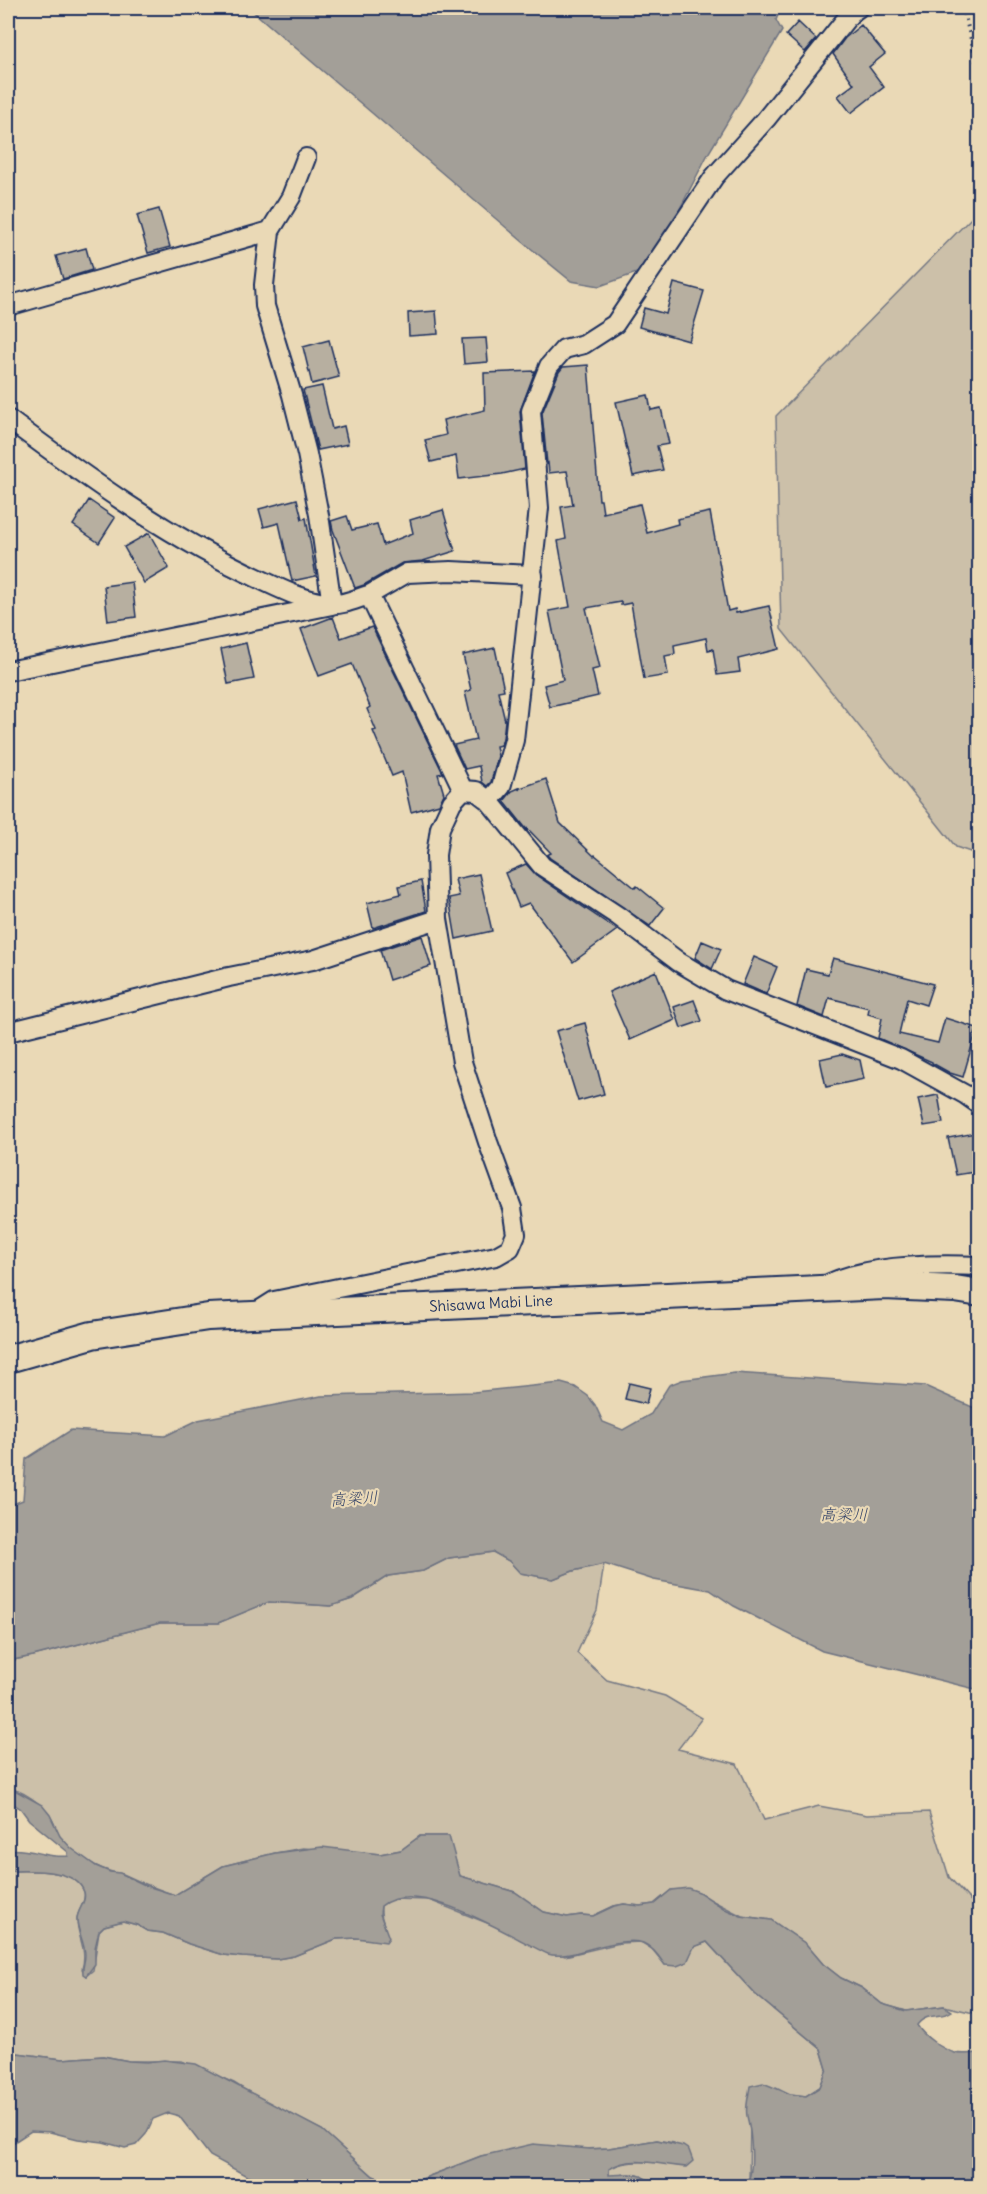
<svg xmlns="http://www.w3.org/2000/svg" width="987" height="2194" viewBox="0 0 987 2194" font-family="Delius,'Klee One',sans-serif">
  <rect width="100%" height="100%" fill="#ead9b6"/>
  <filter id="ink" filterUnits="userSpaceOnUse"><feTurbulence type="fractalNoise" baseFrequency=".0167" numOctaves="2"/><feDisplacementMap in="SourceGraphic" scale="12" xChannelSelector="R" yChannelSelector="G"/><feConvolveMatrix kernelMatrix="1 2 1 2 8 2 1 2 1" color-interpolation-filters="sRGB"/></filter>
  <g filter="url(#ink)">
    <path fill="#ccc0a9" stroke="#747884" stroke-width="1.5" d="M 979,210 L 979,855 L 956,847 L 781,629 L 776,416 Z
      M 493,1552 L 509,1561 L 521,1573 L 553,1579 L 573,1571 L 604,1564 L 597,1610 L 577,1653 L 607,1680 L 665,1696 L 702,1718 L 678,1749 L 737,1764 L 764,1820 L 819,1806 L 867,1815 L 929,1812 L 949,1877 L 979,1910 L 978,2014 L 944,2006 L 906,2011 L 882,2004 L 862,1988 L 841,1978 L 823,1964 L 806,1944 L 771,1920 L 742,1916 L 713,1901 L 671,1890 L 654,1904 L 640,1906 L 624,1904 L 614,1906 L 593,1916 L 581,1915 L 567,1917 L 544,1912 L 515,1892 L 460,1876 L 448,1836 L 420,1836 L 401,1850 L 380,1854 L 303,1848 L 275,1853 L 223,1866 L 175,1895 C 156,1889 140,1882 123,1874 C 118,1873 114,1873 109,1871 C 92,1866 71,1851 60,1837 C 56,1830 54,1822 50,1816 C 42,1804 22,1789 8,1789 L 8,1661 L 33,1656 L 160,1623 L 218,1623 L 269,1602 L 331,1606 L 352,1599 L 388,1576 L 423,1571 L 449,1558 Z
      M 8,1871 C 28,1871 76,1867 84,1892 C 87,1902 77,1910 77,1919 C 77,1937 88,1949 82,1969 L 86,1976 L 93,1970 L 99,1931 L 104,1926 L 123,1921 L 137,1925 L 147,1931 L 163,1933 L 189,1944 L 224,1955 L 242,1957 L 277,1959 L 294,1956 L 336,1939 L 357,1938 L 386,1941 C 388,1926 379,1921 381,1906 L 391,1899 L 429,1900 L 505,1930 L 521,1940 L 565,1956 L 620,1943 L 641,1942 L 652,1949 L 665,1965 L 687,1962 L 693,1947 L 707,1942 L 755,1994 L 821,2049 L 827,2069 L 820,2087 L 806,2096 L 790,2094 L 776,2087 L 750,2122 L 749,2181 L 745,2186 L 661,2186 C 653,2183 646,2178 638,2175 C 629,2173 618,2175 609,2176 L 609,2169 C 627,2158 658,2162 678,2166 L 674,2143 L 657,2140 L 609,2148 L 503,2152 L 481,2156 L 409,2184 L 388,2182 L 373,2176 L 322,2130 L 251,2094 L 234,2083 L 182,2061 L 129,2061 L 103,2056 L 62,2059 L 17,2053 L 8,2049 Z"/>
    <path fill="#a39f98" stroke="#6d7281" stroke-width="1.5" d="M 249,8 L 781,8 L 776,20 L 782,31 L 708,154 L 671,226 L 645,270 L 600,286 L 571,281 L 523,242 Z
      M 735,1373 L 925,1386 L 979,1410 L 979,1690 L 822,1651 L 734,1606 L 710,1590 L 654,1580 L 604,1564 L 573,1571 L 553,1579 L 520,1573 L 509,1561 L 493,1552 L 449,1558 L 423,1571 L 388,1576 L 352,1599 L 331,1606 L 269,1602 L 218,1623 L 160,1623 L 33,1656 L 8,1661 L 8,1506 L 23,1500 L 26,1459 L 71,1430 L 165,1436 L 198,1420 L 321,1396 L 474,1392 L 561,1383 L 575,1387 L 588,1396 L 595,1405 L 603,1422 L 623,1430 L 651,1414 L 669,1385 L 682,1380 Z
      M 8,1789 L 13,1789 L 42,1805 L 50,1815 L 60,1836 L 71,1848 L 96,1866 L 110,1872 L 120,1873 L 147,1886 L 175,1895 L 223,1866 L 275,1853 L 322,1847 L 380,1854 L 401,1850 L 420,1836 L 449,1836 L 460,1876 L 515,1892 L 544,1912 L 567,1917 L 581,1915 L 593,1916 L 614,1906 L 624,1904 L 640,1906 L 654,1904 L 671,1890 L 688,1888 L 699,1892 L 725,1909 L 741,1916 L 771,1920 L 806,1944 L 823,1964 L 841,1978 L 862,1988 L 882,2004 L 906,2011 L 944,2006 L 952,2011 C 942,2019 928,2011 917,2025 C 924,2037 942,2049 955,2053 C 962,2055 972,2053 979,2053 L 979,2186 L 745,2186 C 756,2174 751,2131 747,2116 C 745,2107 749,2095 750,2086 L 763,2083 L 790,2094 L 806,2096 L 820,2087 L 827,2069 L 821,2049 L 755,1994 L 707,1942 L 694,1947 L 687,1962 L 677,1966 L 665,1965 C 659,1957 653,1947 643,1943 C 628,1937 590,1949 575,1953 C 566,1955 556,1957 548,1954 C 510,1937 420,1876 381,1906 L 380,1914 L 389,1938 L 386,1942 L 357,1938 L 336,1939 L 294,1956 L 277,1959 L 242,1957 L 224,1955 L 189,1944 L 163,1933 L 147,1931 L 137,1925 L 123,1921 L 104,1926 L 99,1931 L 95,1948 L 95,1964 L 86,1976 L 83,1974 C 82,1967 85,1962 85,1955 C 85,1943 77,1931 77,1919 C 77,1910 87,1902 84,1892 C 76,1867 28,1871 8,1871 L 8,1850 C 29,1847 50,1859 68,1856 L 68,1852 L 29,1820 L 21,1809 L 8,1800 Z
      M 8,2049 L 17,2053 L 62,2059 L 103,2056 L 129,2061 L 147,2062 L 164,2060 L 196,2064 L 322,2130 L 373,2176 L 388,2182 L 409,2184 L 481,2156 L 533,2144 L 590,2149 L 609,2148 L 657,2140 L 683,2146 L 689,2150 L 693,2161 L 686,2167 C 661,2166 632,2154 609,2169 L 609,2175 L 630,2174 L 641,2176 L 650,2182 L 661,2186 L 695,2186 L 265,2186 L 210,2156 L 179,2116 L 168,2113 L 153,2119 L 146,2134 L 136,2145 L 125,2148 L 103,2142 L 78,2139 L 50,2132 L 31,2131 L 8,2146 Z"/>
    <path fill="#b7afa0" stroke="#1b2f5e" stroke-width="1.5" d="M 798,22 L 816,39 L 805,52 L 786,35 Z
      M 861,25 L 885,54 L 869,67 L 884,87 L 851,113 L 838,96 L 854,84 L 833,54 L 845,38 Z
      M 159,209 L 170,247 L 148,253 L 137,215 Z
      M 86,248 L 92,270 L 63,279 L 56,256 Z
      M 674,283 L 704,291 L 689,341 L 639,327 L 644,308 L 666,314 Z
      M 436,311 L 438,334 L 409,336 L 408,313 Z
      M 486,338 L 488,362 L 464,364 L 462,339 Z
      M 329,340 L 339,377 L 312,384 L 303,347 Z
      M 588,365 L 599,500 L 601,500 L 603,513 L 640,504 L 647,533 L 678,524 L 677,519 L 710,512 L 728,611 L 735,609 L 736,613 L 769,606 L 779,649 L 738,659 L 740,672 L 717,675 L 713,649 L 708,650 L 706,638 L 674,645 L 675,654 L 665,656 L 668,675 L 644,679 L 631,603 L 621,605 L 621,602 L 586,608 L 600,668 L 592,670 L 598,696 L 550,707 L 544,685 L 563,680 L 549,611 L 570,607 L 558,541 L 566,539 L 561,507 L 573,505 L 567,471 L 549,473 L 548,463 L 547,464 L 542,413 L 559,372 L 563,367 Z
      M 535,371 L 520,411 L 525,469 L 502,474 L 459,479 L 456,456 L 431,462 L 425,440 L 446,435 L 443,420 L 485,410 L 484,373 Z
      M 322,386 L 332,429 L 344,426 L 348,444 L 318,450 L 303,390 Z
      M 648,395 L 651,410 L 661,408 L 669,444 L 657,446 L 663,470 L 633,476 L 616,402 Z
      M 297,499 L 302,519 L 306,518 L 316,576 L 292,581 L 279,523 L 264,527 L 259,509 Z
      M 89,500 L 115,518 L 99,543 L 73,525 Z
      M 443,510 L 455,551 L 423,561 L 402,563 L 364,585 L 355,588 L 333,530 L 331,521 L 347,516 L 352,530 L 377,524 L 383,545 L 413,533 L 410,520 Z
      M 149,533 L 169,568 L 144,583 L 124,547 Z
      M 132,582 L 136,617 L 108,621 L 104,586 Z
      M 333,617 L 341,638 L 372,627 L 443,773 L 438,774 L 444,794 L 439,804 L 411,812 L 402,772 L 392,776 L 373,731 L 376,730 L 367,709 L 370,707 L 352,664 L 319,676 L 301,629 Z
      M 246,643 L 254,679 L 228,684 L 221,649 Z
      M 495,648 L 504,690 L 498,691 L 505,721 L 503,738 L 501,745 L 496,746 L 498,756 L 491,782 L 487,786 L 482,782 L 479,766 L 465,769 L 454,745 L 476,740 L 465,692 L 471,690 L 463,655 Z
      M 546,779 L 560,823 L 594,856 L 595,855 L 635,888 L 637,886 L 664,908 L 650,926 L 550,858 L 547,855 L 551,853 L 527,828 L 528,831 L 504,801 L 512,791 L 519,788 L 519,790 L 520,788 Z
      M 526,864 L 536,875 L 617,930 L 573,962 L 529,903 L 519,907 L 505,873 Z
      M 479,874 L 492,931 L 456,939 L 449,898 L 459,896 L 455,879 Z
      M 421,881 L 426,911 L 373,928 L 367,903 L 401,894 L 399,886 Z
      M 422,936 L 431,966 L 389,980 L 380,950 Z
      M 702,941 L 721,949 L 712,969 L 695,958 Z
      M 754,957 L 777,967 L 766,994 L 743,984 Z
      M 833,958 L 933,984 L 926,1005 L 907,999 L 899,1034 L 938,1043 L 945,1018 L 977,1028 L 963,1077 L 950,1073 L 932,1063 L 932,1062 L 878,1038 L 882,1018 L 868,1014 L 869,1008 L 829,998 L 824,1017 L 797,1006 L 806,969 L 828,974 Z
      M 656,971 L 675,1020 L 630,1040 L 609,992 Z
      M 694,1000 L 702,1021 L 681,1028 L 674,1007 Z
      M 585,1023 L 604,1094 L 578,1101 L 556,1031 Z
      M 842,1054 L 860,1060 L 864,1079 L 826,1087 L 820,1059 Z
      M 938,1095 L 943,1123 L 924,1126 L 918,1099 Z
      M 975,1133 L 980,1156 L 980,1171 L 956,1175 L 948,1138 Z
      M 629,1383 L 650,1388 L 646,1404 L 625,1399 Z"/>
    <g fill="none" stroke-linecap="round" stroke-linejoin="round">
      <g stroke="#1b2f5e" stroke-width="22">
        <path id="minor" d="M 8,306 L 270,231
          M 8,419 C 83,475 160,531 245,572 C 272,585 300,600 330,604 C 341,606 358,598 369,595 L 463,790
          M 369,595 L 407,573 L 451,571 L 533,575
          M 8,671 L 332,605 L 319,515 L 307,454 L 292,395 L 265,306 L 264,285 L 270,231 L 291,197 L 306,158
          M 489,801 L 501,787 L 514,740 L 539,508 L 531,411 L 549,366 L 564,349 L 584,344 L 615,324 L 714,177 L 766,119 L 851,13 L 858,8
          M 8,1032 L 229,977 L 313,960 L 438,919
          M 830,1283 C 871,1265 935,1264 980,1266
          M 255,1313 L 274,1301 L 496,1256 L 510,1248 L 516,1234 L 512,1208 L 488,1142 L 462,1062 L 438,919 L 436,855 L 440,828 L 452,802 L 463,790 L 476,791 L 489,801 L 542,866 L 618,916 L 679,962 L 726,990 L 901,1059 L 966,1095 L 980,1105"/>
      </g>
      <g stroke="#1b2f5e" stroke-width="30">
        <path id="secondary" d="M 8,1359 L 92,1335 L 208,1317 L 884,1286 L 955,1289 L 980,1293"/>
      </g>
      <path stroke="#1b2f5e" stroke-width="4" stroke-dasharray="1.5 4.5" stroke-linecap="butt" d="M 963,8 L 980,75"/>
      <use href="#minor" stroke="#ead9b6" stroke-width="18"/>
      <use href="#secondary" stroke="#ead9b6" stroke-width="26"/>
    </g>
  </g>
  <g text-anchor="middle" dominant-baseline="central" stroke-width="4.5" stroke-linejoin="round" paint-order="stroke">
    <g font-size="15" fill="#1b2f5e" stroke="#ead9b6">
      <text transform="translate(491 1303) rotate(-3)">Shisawa Mabi Line</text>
    </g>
    <g font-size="16" font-style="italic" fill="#36456a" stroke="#ead9b6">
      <text transform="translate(354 1498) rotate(-4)">高梁川</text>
      <text x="844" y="1514">高梁川</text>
    </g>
  </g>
  <rect width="987" height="2194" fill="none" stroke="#ead9b6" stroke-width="30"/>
  <rect x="15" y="15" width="957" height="2164" fill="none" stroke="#1b2f5e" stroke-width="2" filter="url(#ink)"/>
</svg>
